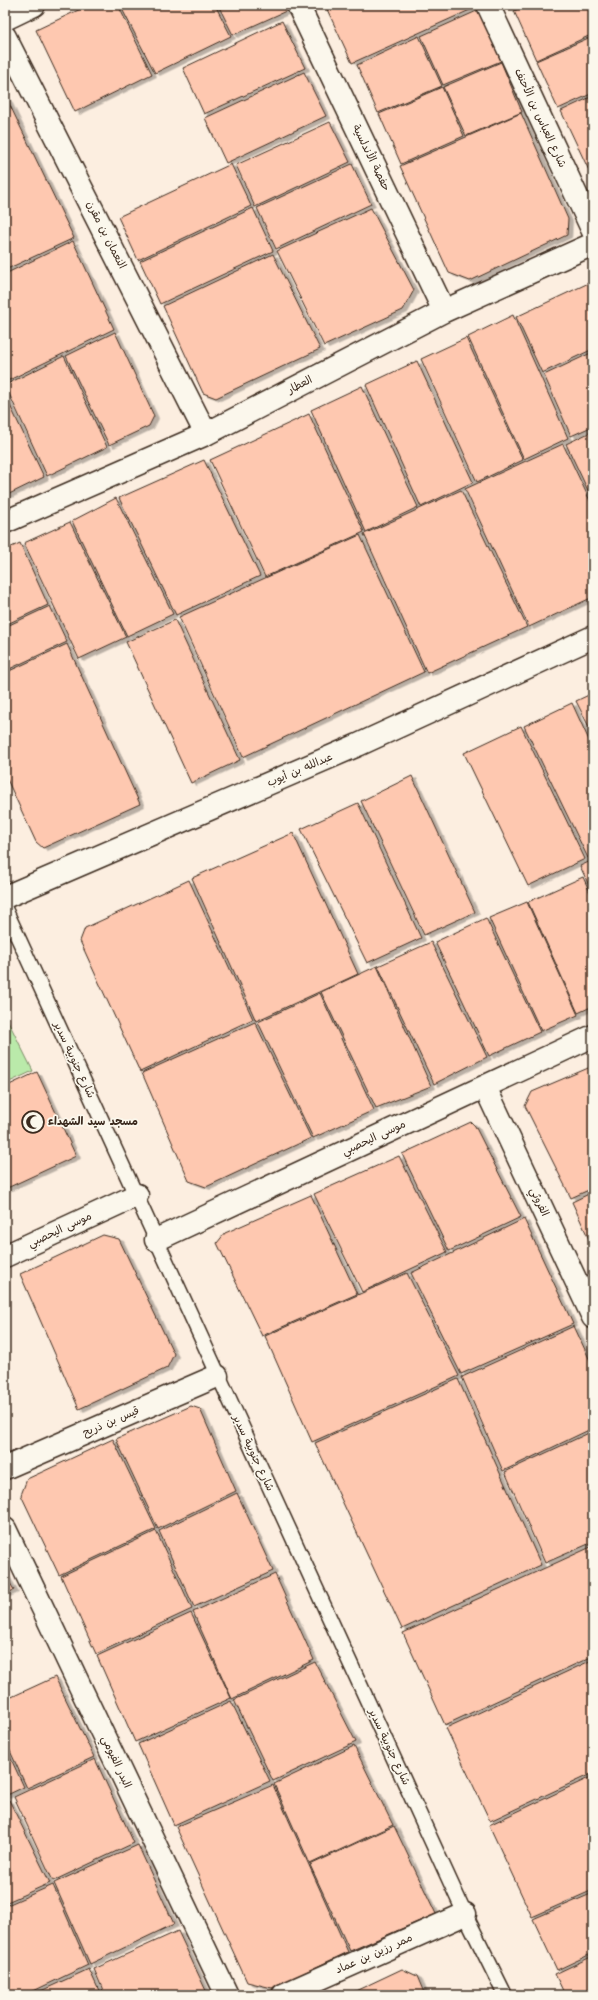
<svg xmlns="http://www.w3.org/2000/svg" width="598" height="2000" viewBox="0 0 598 2000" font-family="Kalam,'Playpen Sans Arabic',sans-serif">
  <defs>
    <filter id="shadow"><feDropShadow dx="4.5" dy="2.5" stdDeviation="0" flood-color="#0004"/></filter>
  </defs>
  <rect width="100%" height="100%" fill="#fceee0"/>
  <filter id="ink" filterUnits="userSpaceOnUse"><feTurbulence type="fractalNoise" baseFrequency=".025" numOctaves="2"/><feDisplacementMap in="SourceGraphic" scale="8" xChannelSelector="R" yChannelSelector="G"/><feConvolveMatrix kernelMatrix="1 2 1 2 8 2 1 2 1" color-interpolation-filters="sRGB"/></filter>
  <g filter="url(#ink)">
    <path fill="#baeaaa" stroke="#7a8a64" d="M 5,1015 L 33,1071 L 5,1084 Z"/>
    <path fill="#fec8b0" stroke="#3b2a1e" filter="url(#shadow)" d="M 89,5 L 118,5 L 152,74 L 75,112 L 36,30 Z
      M 120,5 L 215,5 L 231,36 L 155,73 Z
      M 218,5 L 283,5 L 286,11 L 233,35 Z
      M 325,5 L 471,5 L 472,9 L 352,63 Z
      M 527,5 L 593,5 L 593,34 L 536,60 L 514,11 Z
      M 479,10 L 501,61 L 443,85 L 421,36 Z
      M 282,21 L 305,68 L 204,114 L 183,68 Z
      M 419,36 L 442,86 L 378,113 L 357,65 Z
      M 593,36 L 593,93 L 558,109 L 536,61 Z
      M 501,62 L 522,112 L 466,136 L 443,87 Z
      M 304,72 L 326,116 L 226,163 L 205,118 Z
      M 442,87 L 464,136 L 401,164 L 379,114 Z
      M 5,95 L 74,238 L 5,270 Z
      M 593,96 L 593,179 L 561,111 Z
      M 521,113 L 568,219 L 567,235 L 470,281 L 449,273 L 400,166 Z
      M 330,122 L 350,162 L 255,207 L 236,165 Z
      M 231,164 L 251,206 L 138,260 L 118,217 Z
      M 352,164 L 371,204 L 276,249 L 257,208 Z
      M 253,208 L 273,251 L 160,304 L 140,261 Z
      M 371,208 L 414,290 L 403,310 L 324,346 L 277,251 Z
      M 73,241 L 114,329 L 5,382 L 5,274 Z
      M 273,254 L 320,349 L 216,398 L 203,393 L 163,306 Z
      M 593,281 L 593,349 L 542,373 L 516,317 Z
      M 513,315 L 568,438 L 524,459 L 468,337 Z
      M 115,332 L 154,416 L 149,426 L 109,445 L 66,356 Z
      M 466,338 L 523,460 L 477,482 L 421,359 Z
      M 593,352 L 593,426 L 571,436 L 544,375 Z
      M 64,356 L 107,447 L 47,476 L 5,385 Z
      M 417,361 L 473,482 L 421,507 L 366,385 Z
      M 362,386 L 418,507 L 366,532 L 311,410 Z
      M 5,395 L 44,477 L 5,496 Z
      M 309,414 L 364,532 L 265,577 L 210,460 Z
      M 593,431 L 593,501 L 566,444 Z
      M 563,444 L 593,507 L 593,597 L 529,627 L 465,489 Z
      M 204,460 L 260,576 L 176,615 L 119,498 Z
      M 461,490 L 527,627 L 427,673 L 364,534 Z
      M 116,498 L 173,614 L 127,636 L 72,521 Z
      M 70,522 L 126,637 L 79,659 L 24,543 Z
      M 360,535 L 424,672 L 243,757 L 179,617 Z
      M 20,543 L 48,605 L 5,625 L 5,550 Z
      M 50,606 L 67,642 L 5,671 L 5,627 Z
      M 175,620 L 240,760 L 191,783 L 126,642 Z
      M 67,644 L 140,804 L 43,848 L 36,842 L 5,775 L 5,673 Z
      M 593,693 L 593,735 L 576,701 Z
      M 572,703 L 593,749 L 593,856 L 588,858 L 524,726 Z
      M 521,726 L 585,859 L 528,886 L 464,753 Z
      M 412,776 L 475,912 L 424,935 L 361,801 Z
      M 358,803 L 421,938 L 367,963 L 301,829 Z
      M 293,833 L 358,974 L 256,1021 L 192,878 Z
      M 593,860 L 593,894 L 580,866 Z
      M 583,877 L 593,899 L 593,1006 L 578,1013 L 528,902 Z
      M 189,880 L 253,1019 L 140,1072 L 80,941 L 85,928 Z
      M 527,902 L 578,1015 L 541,1031 L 489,918 Z
      M 486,918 L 540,1032 L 489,1056 L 435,942 Z
      M 431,942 L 487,1057 L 434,1084 L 378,966 Z
      M 377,966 L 431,1086 L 376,1108 L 321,992 Z
      M 320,993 L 374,1110 L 313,1138 L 258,1022 Z
      M 255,1022 L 311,1138 L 206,1187 L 189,1181 L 142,1073 Z
      M 593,1066 L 593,1188 L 571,1198 L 525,1106 L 532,1092 Z
      M 37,1072 L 76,1156 L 5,1189 L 5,1087 Z
      M 471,1122 L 475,1126 L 521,1217 L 449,1251 L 402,1154 Z
      M 399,1156 L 447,1252 L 362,1292 L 314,1194 Z
      M 593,1192 L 593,1248 L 572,1202 Z
      M 311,1195 L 357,1294 L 262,1336 L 217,1243 L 225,1233 Z
      M 524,1219 L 573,1324 L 461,1374 L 411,1273 Z
      M 103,1235 L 119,1239 L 174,1354 L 167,1368 L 79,1409 L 20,1274 Z
      M 407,1273 L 459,1376 L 312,1442 L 265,1336 Z
      M 574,1326 L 593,1367 L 593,1428 L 503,1471 L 462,1377 Z
      M 458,1379 L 541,1565 L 402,1629 L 315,1443 Z
      M 191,1406 L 200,1409 L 236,1491 L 158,1529 L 116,1439 Z
      M 593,1431 L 593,1542 L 545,1563 L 505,1472 Z
      M 113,1439 L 156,1529 L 59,1575 L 21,1495 L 27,1479 Z
      M 237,1493 L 273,1571 L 194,1607 L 159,1531 Z
      M 156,1531 L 192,1609 L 96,1654 L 61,1576 Z
      M 593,1546 L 593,1656 L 445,1725 L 403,1633 Z
      M 5,1574 L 14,1590 L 5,1594 Z
      M 275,1574 L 314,1660 L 232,1699 L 193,1612 Z
      M 191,1613 L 231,1698 L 135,1742 L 97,1656 Z
      M 592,1660 L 593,1773 L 490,1821 L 446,1728 Z
      M 315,1662 L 356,1742 L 273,1781 L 234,1700 Z
      M 55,1677 L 94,1757 L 27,1788 L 5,1740 L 5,1700 Z
      M 231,1701 L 270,1781 L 174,1825 L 138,1744 Z
      M 5,1746 L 24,1787 L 5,1796 Z
      M 354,1746 L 393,1825 L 310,1864 L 274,1784 Z
      M 95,1759 L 134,1843 L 53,1881 L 14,1797 Z
      M 593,1776 L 593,1890 L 532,1917 L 489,1825 Z
      M 273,1785 L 348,1952 L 272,1988 L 247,1982 L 176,1827 Z
      M 9,1800 L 50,1883 L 5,1903 L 5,1802 Z
      M 394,1826 L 436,1914 L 350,1951 L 310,1865 Z
      M 138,1845 L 174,1924 L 90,1964 L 54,1883 Z
      M 53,1885 L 88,1965 L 25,1995 L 5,1995 L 5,1906 Z
      M 593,1893 L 593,1953 L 557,1970 L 533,1919 Z
      M 178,1931 L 208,1995 L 105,1995 L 94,1969 Z
      M 593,1956 L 593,1995 L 565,1995 L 555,1974 Z
      M 89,1969 L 101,1995 L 32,1995 Z
      M 402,1969 L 417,1976 L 425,1995 L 347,1995 Z"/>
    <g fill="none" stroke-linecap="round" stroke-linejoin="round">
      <g stroke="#3b2a1e" stroke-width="17">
        <path id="service" d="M 5,909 L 465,1914 L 505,1995"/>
      </g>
      <g stroke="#3b2a1e" stroke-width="25">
        <path id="minor" d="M 298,5 L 444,311
          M 488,5 L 593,231
          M 5,19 L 34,5
          M 5,37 L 206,434
          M 5,522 L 206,434 L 444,311 L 593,244
          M 5,897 L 358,745 L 593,637
          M 485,1087 L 593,1317
          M 156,1240 L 593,1036
          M 5,1256 L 137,1195
          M 5,1468 L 217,1376
          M 5,1529 L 227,1995
          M 283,1995 L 465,1914"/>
      </g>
      <use href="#service" stroke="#fbf7ec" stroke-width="14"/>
      <use href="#minor" stroke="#fbf7ec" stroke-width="22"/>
    </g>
  </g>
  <defs>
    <g id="mosque-ring" transform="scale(1.15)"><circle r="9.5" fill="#fbf7ec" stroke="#3b2a1e" stroke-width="1.5"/><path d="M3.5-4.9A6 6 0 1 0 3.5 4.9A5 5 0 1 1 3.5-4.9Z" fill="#3b2a1e"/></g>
  </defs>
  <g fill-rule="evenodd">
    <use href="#mosque-ring" x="33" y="1122"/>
  </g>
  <g text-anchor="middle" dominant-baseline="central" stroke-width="3.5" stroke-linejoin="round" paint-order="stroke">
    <g font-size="11" fill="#3b2a1e" stroke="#fbf7ec">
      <text transform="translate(540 118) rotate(65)">شارع العباس بن الأحنف</text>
      <text transform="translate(371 158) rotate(64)">حفصة الأندلسية</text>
      <text transform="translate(106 235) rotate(63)">النعمان بن مقرن</text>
      <text transform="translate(300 385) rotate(-27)">العطار</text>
      <text transform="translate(300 770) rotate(-23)">عبدالله بن أيوب</text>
      <text transform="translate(74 1060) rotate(65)">شارع جنوبية سدير</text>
      <text transform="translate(374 1138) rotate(-25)">موسى اليحصبي</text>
      <text transform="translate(539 1202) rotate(65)">الفروثي</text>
      <text transform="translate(60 1230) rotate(-25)">موسى اليحصبي</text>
      <text transform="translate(111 1422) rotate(-23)">قيس بن ذريح</text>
      <text transform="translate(253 1453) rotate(65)">شارع جنوبية سدير</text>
      <text transform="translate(389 1747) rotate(65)">شارع جنوبية سدير</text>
      <text transform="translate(116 1762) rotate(65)">البدر الفيومي</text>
      <text transform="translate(374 1954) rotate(-24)">ممر رزين بن عماد</text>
    </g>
    <g font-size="11" font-weight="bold" fill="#3b2a1e" stroke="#fbf7ec" text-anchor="start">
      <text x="48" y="1122">مسجد سيد الشهداء</text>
    </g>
  </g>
  <rect width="598" height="2000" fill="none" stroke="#fbf7ec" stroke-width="20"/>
  <rect x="10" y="10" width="578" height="1980" fill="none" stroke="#3b2a1e" stroke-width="1.5" filter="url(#ink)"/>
</svg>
